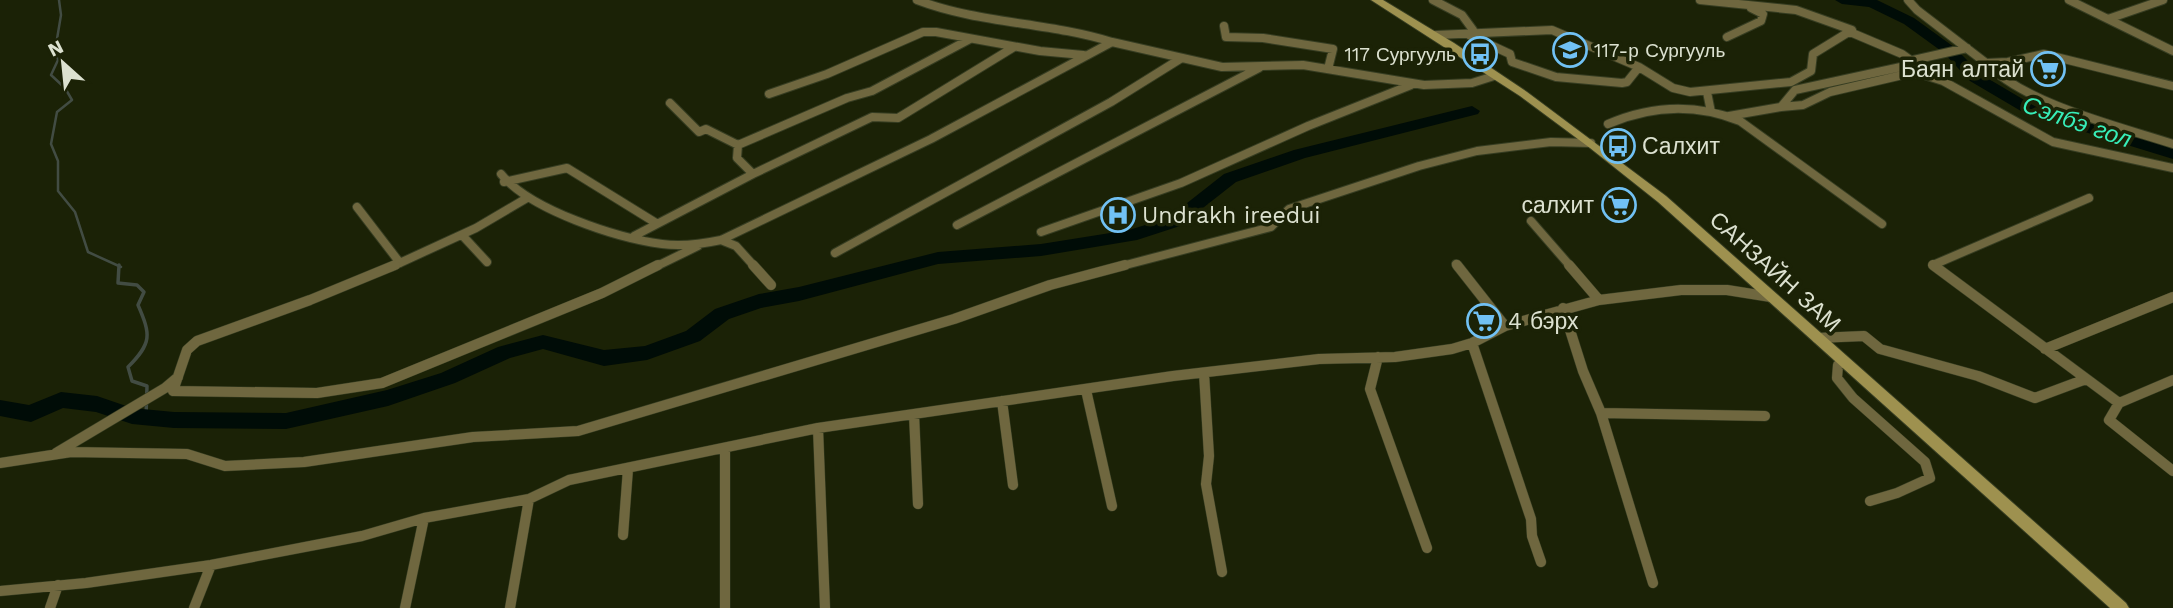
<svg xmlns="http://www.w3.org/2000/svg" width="2173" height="608" viewBox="0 0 2173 608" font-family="'Work Sans',sans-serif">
  <rect width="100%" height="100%" fill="#1b2206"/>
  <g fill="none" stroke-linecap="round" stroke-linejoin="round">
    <path stroke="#424c43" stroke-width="2.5" d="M 59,0 L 61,15 L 56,45 L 58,60 L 51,75 L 65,88 L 72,100 L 57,112 L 51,144 L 58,161 L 58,191 L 75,212 L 88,252 L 121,267"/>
    <path stroke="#424c43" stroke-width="3.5" d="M 119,265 L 118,283 L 137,285 L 144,292 L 138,305 C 151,335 152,343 128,367 L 132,381 L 147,386 L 146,417"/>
    <path fill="#000c07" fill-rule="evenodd" d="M 1835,0 L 1877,0 L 1914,18 L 1954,47 L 1982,75 L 2038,108 L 2173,148 L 2173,159 L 2026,114 L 1970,81 L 1944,53 L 1904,24 L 1869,7 L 1842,4 Z
      M 1472,106 L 1480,111 L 1478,114 L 1305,158 L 1236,182 L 1180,226 L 1137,240 L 1041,256 L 938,264 L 799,301 L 761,308 L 729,319 L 700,341 L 647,360 L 604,366 L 543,349 L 510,358 L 455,383 L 388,406 L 286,429 L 174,428 L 132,424 L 96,412 L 63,408 L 31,422 L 0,416 L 0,400 L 29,405 L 61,392 L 97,396 L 132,408 L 174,412 L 286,413 L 387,390 L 441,373 L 498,347 L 543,335 L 604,350 L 645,346 L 686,331 L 715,309 L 759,294 L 799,287 L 938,252 L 1041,244 L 1129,230 L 1168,218 L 1224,174 L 1294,150 Z"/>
    <g stroke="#363d22" stroke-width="10">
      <path id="street-far1" d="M 917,0 C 980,24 1048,22 1112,42
        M 1433,0 L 1462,15 L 1473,30 L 1469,35 L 1510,54 L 1512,62 L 1556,77 L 1622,83 L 1627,82 L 1639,67
        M 1908,0 L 1917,10 L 1986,63 L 2008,62 L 2044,54 L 2173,86
        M 2069,0 L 2173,51
        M 2108,19 L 2163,0
        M 1224,26 L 1226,37 L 1263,38 L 1333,49 L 1328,69
        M 1436,35 L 1552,30 L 1639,67 L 1673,88 L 1690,92 L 1791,82 L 1811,71 L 1813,54 L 1852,30 L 1796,10 L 1700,0
        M 1727,37 L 1761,21 L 1763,14 L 1751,8
        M 1909,61 L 1967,48
        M 1986,63 C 2025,104 2118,126 2173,144
        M 1707,92 L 1711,112
        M 769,94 L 827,74 L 923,32 L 936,32 L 1040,51 L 1083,55
        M 670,103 L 699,132 L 706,129 L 738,145
        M 1781,107 L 1803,105 L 1830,92 L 1907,74 L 1921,74 L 1943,81 L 2053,142 L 2173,168
        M 1729,116 L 1781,107 L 1795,90 L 1910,65 L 1909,59 L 1902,54 L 1850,32
        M 1608,124 C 1652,105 1695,103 1740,121 L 1882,224
        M 501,174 C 530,210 617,238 662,244 C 682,247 702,244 721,240 L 931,139 L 1112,42 L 1222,67 L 1303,65 L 1424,85 L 1472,83 L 1494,76
        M 753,174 L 737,158 L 738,145 L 847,98 L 872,91 L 970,39
        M 504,182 L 567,168 L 656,223
        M 357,207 L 400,263
        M 1531,221 L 1571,267
        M 957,225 L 1259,68
        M 1041,232 L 1181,183 L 1308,126 L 1411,85
        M 462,235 L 487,262
        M 634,236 L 753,174 L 872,117 L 898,118 L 1014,47
        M 721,240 L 736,246 L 755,267
        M 835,253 L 1111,102 L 1180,59
        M 1456,264 L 1458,267
        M 391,267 L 476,228 L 527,198
        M 655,267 L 698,246
        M 1118,267 L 1271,227 L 1289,209 L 1419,166 L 1477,151 L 1551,142 L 1591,143
        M 1936,267 L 1933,265 L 2089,198"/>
    </g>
    <g stroke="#363d22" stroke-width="11">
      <path id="street" d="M 395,265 L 310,300 L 197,341 L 187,350 L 173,391 L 317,393 L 382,383 L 602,293 L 658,265
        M 753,265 L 771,285
        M 1457,265 L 1505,326
        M 1569,265 L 1599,300
        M 1933,265 L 2119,403 L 2109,420 L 2173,471
        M 1563,308 L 1583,371 L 1601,413 L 1653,583
        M 1817,338 L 1864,336 L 1880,349 L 1978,376 L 2035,398 L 2086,379
        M 1472,343 L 1531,519 L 1532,536 L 1541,562
        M 2045,349 L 2173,297
        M 1378,357 L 1370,389 L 1427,548
        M 1844,362 L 1838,365 L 1837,378 L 1853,398 L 1925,462 L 1930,478 L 1897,493 L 1870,501
        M 1204,373 L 1209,456 L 1206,484 L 1222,572
        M 1086,390 L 1112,506
        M 1002,401 L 1013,485
        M 2119,403 L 2173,380
        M 1601,413 L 1765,416
        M 914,414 L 918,504
        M 818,428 L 825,608
        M 725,448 L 725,608
        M 56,453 L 165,388 L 178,377
        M 0,463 L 71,452 L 187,454 L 225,466 L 304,462 L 473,437 L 578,431 L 954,319 L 1050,285 L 1125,265
        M 623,535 L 628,469
        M 0,591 L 86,583 L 211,565 L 362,536 L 424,518 L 529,499 L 569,480 L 818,428 L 1173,376 L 1319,359 L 1395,357 L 1452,349 L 1472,343 L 1505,326 L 1599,300 L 1681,290 L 1727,290 L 1771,297
        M 50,608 L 58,585
        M 194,608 L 211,565
        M 405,608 L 424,518
        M 510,608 L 529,499"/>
    </g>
    <g stroke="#363d22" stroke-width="2">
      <path id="secondary" d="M 1371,0 L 1383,0 L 1454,43 L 1527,92 L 1666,196 L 2126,603 L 2129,608 L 2110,608 L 1658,202 L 1590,148 L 1520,96 Z"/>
    </g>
    <use href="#street-far1" stroke="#6f673f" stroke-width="8"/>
    <use href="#street" stroke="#6f673f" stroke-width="10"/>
    <use href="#secondary" fill="#9e914f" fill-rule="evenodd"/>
  </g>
  <defs>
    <g id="school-ring" transform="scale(1.75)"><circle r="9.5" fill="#1b2206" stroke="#71c1f4" stroke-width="1.5"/><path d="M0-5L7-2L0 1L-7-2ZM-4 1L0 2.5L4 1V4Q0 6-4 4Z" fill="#71c1f4"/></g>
    <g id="bus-ring" transform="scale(1.75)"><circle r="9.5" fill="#1b2206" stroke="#71c1f4" stroke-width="1.5"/><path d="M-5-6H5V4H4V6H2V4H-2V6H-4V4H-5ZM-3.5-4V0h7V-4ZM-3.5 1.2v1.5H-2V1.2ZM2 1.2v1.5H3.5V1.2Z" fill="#71c1f4"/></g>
    <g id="supermarket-ring" transform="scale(1.75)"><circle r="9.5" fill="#1b2206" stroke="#71c1f4" stroke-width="1.5"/><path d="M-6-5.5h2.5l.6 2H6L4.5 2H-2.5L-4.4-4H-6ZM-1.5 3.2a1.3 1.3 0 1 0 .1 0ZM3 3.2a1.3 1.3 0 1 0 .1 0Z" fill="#71c1f4"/></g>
    <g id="hospital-ring" transform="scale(1.75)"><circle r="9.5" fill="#1b2206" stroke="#71c1f4" stroke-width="1.5"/><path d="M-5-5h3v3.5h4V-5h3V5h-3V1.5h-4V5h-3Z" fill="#71c1f4"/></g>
  </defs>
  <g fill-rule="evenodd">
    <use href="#school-ring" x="1570" y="50"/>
    <use href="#bus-ring" x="1480" y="54"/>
    <use href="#supermarket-ring" x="2048" y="69"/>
    <use href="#bus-ring" x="1618" y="146"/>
    <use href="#supermarket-ring" x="1619" y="205"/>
    <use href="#hospital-ring" x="1118" y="215"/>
    <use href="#supermarket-ring" x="1484" y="321"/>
  </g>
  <g text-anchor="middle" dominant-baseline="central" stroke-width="7" stroke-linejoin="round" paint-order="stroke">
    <g font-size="19" fill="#dce1d0" stroke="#1b2206" text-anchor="start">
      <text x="1594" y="50">117-р Сургууль</text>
      <text x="1456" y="54" text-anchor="end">117 Сургууль</text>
    </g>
    <g font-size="23" fill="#dce1d0" stroke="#1b2206" text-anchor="start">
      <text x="2024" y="69" text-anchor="end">Баян алтай</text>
      <text x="1642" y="146">Салхит</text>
      <text x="1594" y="205" text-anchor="end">салхит</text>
      <text x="1142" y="215">Undrakh ireedui</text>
      <text x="1508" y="321">4 бэрх</text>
    </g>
    <g font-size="23" fill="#dce1d0" stroke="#1b2206">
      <text transform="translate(1775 272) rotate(42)">САНЗАЙН ЗАМ</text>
    </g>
    <g font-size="24" font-style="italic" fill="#37eeb9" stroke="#1b2206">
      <text transform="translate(2077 122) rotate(19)">Сэлбэ гол</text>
    </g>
  </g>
  <g transform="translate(63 63) rotate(333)" stroke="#1b2206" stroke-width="5" paint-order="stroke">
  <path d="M0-5L12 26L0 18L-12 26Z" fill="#dce1d0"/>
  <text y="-10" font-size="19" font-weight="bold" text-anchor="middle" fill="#dce1d0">N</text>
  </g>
</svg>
